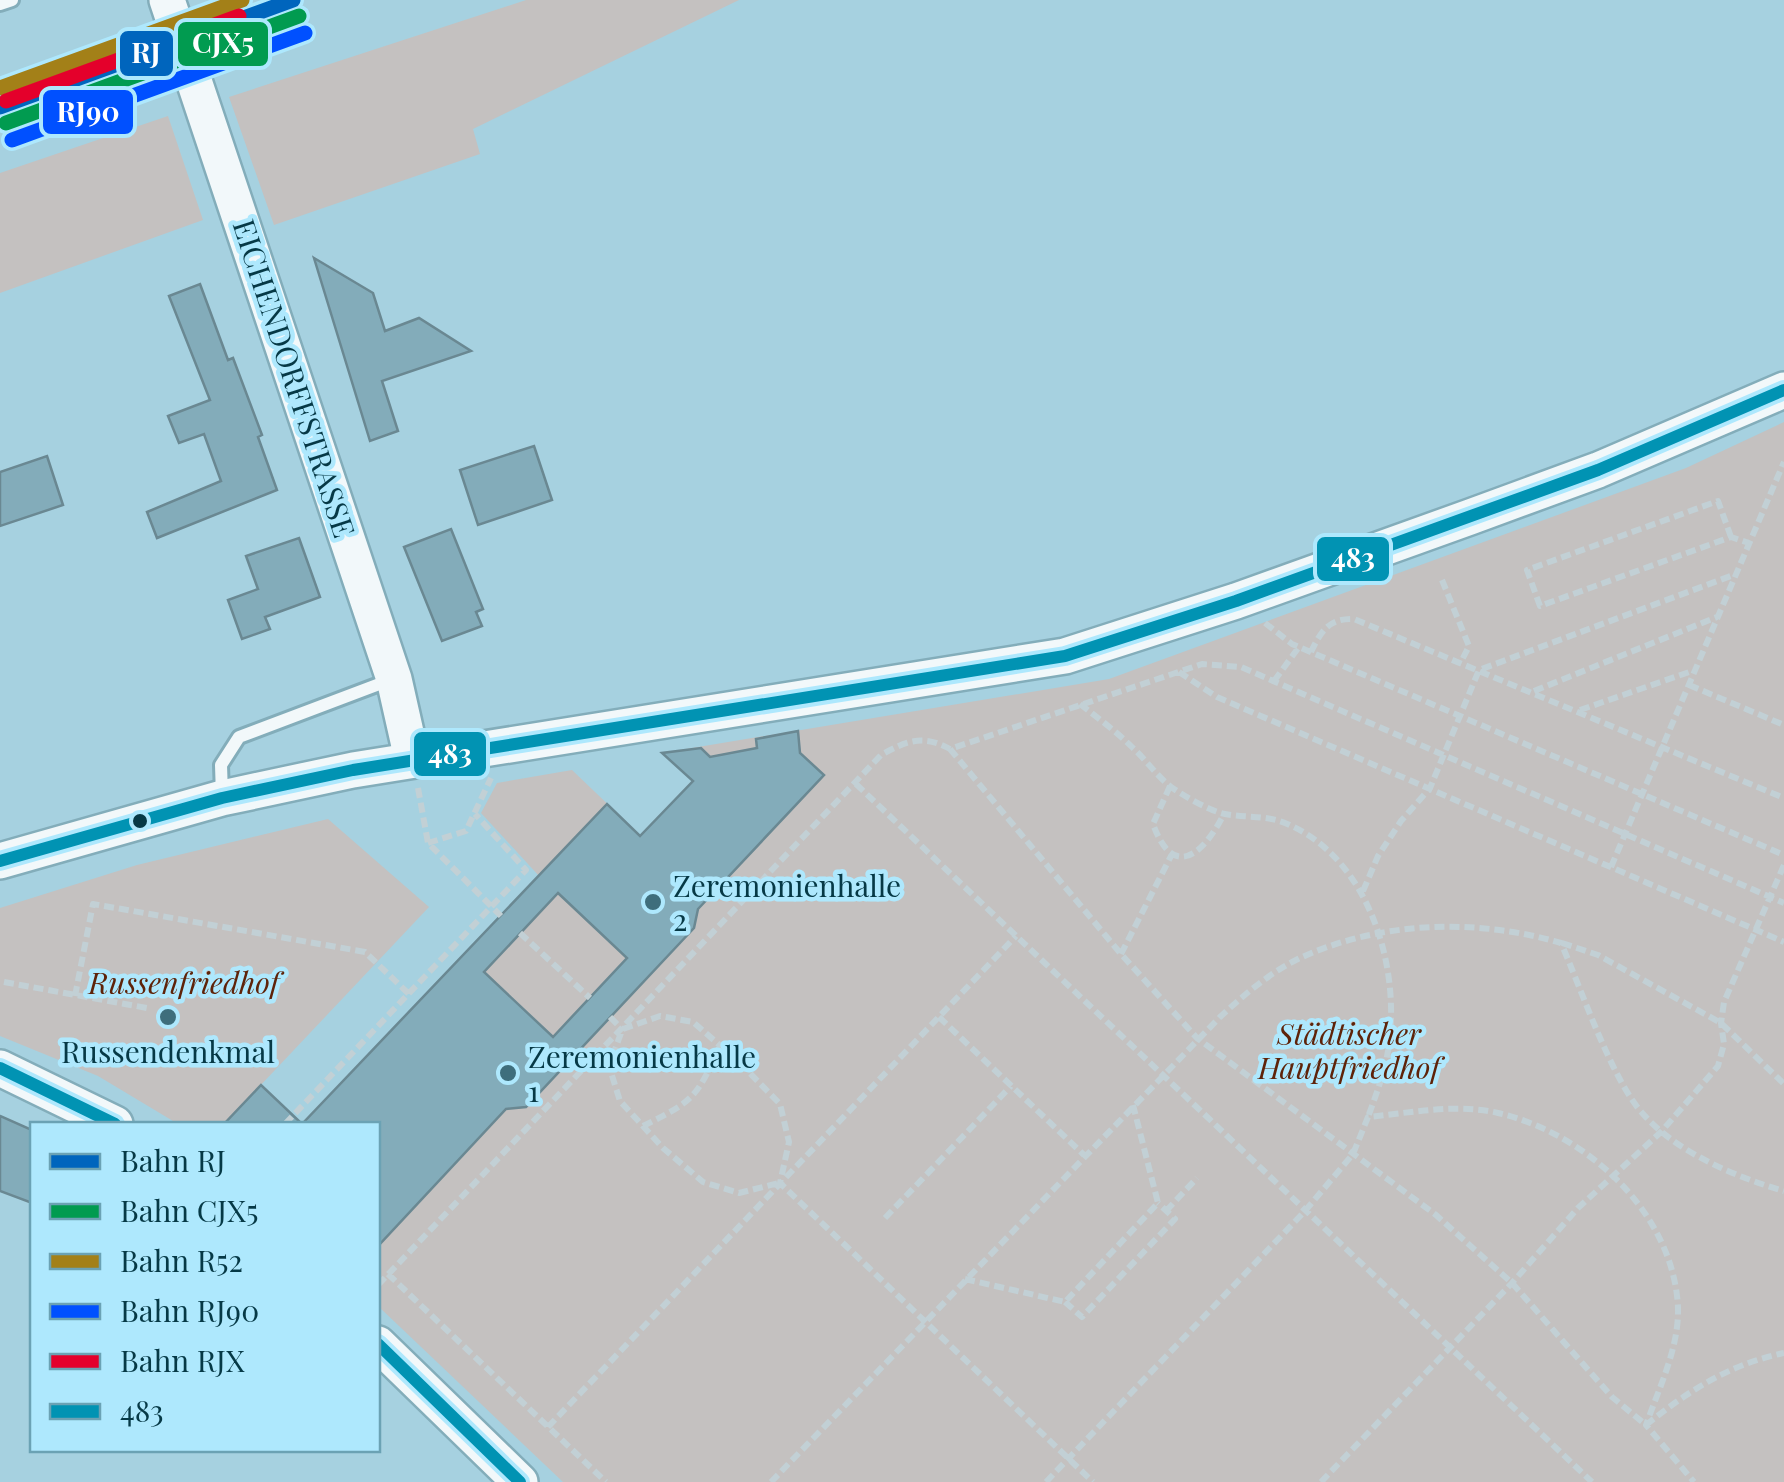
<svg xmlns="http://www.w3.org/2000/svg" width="1784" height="1482" viewBox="0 0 1784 1482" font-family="'Playfair Display',serif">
  <rect width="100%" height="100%" fill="#a6d1e0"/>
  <path fill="#c4c1c0" d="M 526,0 L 739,0 L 473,129 L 480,154 L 274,225 L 229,97 Z
    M 168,116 L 203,220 L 0,293 L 0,173 Z
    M 1784,422 L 1784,1482 L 563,1482 L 378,1306 L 378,1124 L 301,1124 L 539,876 L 481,813 L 497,783 L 572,770 L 640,835 L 692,781 L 662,753 L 1109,679 L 1686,468 Z
    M 328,819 L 429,907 L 224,1124 L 178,1124 L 98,1076 L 0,1036 L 0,908 L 137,865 Z"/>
  <path fill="#83acba" stroke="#6a8892" stroke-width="2.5" fill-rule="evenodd" d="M 314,258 L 373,293 L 385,331 L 419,318 L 471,351 L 382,381 L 398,431 L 370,441 Z
    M 200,284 L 228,360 L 233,358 L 262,435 L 258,437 L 277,490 L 157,538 L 147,512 L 221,481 L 204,434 L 179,443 L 168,416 L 210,400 L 169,296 Z
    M 534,446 L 552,500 L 478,525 L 460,470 Z
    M 47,456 L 63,505 L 0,526 L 0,472 Z
    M 451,529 L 483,609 L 476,612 L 482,626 L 442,641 L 404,547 Z
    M 299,538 L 320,597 L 265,617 L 270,629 L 242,639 L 228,600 L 258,589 L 246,556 Z
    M 798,731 L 800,753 L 824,775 L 698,909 L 694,928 L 526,1107 L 506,1109 L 378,1246 L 378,1124 L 224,1124 L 261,1085 L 302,1124 L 607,804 L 640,836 L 693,781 L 662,753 L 701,748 L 710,757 L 757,748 L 756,739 ZM 558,893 L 627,958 L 553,1037 L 484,972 Z
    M 0,1116 L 32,1130 L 32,1203 L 0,1191 Z"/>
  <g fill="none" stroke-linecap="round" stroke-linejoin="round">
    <g stroke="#83adba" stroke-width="18">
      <path id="lane" d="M 0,4 L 12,0
        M 222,795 L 221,765 L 239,737 L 390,680"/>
    </g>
    <g stroke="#83adba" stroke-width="40">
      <path id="secondary" d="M 167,0 L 394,679 L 412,759
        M 0,861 L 222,798 L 353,770 L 1065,656 L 1236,601 L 1470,517 L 1598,470 L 1784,390
        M 0,1068 L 115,1124
        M 378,1344 L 520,1482"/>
    </g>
    <path stroke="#c2d0d5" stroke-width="6" stroke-dasharray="10 5" stroke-linecap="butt" d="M 1731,537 L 1718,501 L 1527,570 L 1540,606 L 1731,537 L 1749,543
      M 1442,580 L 1469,646 L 1461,662
      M 1265,623 L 1292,644 L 1784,855
      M 1311,652 C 1321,631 1329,618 1354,619 L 1784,798
      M 1179,672 L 1217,697 L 1784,942
      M 1274,681 L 1299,647
      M 1689,685 L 1784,725
      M 1534,691 L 1717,617
      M 1080,704 C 1098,718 1117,732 1133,748 C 1146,760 1157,776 1171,787 C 1184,796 1210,811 1225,814 C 1246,818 1265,815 1285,823 C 1369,857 1402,968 1388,1051 C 1384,1074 1376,1095 1368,1117
      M 1580,710 L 1695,670
      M 950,749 L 1121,954 L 1197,1038 L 1436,1215 L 1512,1283 L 1612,1397 L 1646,1425 C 1688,1391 1730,1364 1784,1353
      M 856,784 L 1592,1482
      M 1170,786 L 1153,824 C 1174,882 1204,853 1224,814
      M 418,788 L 428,843 L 501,916
      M 428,843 L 466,831 L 491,778
      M 1611,867 L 1784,462
      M 1363,891 L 1378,856 L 1401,821 L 1430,788 L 1479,670 L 1736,574
      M 520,933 L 590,998
      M 1562,943 L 1598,955 L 1721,1023 L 1784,1084
      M 1121,954 L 1171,856
      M 4,982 L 147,1008
      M 75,996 L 93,904 L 365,952 L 409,994
      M 610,1017 L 622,1029
      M 939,1017 L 1084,1155
      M 623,1029 L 660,1016 L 693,1022 L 739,1062 L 780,1104 L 789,1142 L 780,1183 L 1093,1482
      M 621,1033 L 609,1066 L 620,1101 L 663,1148 L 703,1182 L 739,1193 L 779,1183
      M 285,1124 L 526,870 L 475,814
      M 643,1126 C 694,1101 697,1097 720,1046
      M 1166,1211 L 1197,1178
      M 885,1218 L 1011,1086
      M 388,1274 L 606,1482
      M 965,1279 L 1065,1302 L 1158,1203 L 1133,1105
      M 378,1285 L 881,755 C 906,741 923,734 950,749 L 1202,664 L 1241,667 L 1784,903
      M 1065,1302 L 1082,1317 L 1175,1219 L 1158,1203
      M 548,1427 L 1016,936
      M 771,1482 L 1220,1017 C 1244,995 1269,973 1300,958 C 1381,921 1476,918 1561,943 C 1581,988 1612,1081 1644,1115 C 1678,1153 1736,1177 1784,1191
      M 1046,1482 L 1305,1211 L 1353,1154 L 1368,1117 C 1410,1113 1456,1103 1498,1113 C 1586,1133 1674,1213 1678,1308 C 1679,1348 1659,1388 1646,1425 L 1694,1482
      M 1321,1482 L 1512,1283 L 1578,1208 L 1661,1132 L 1718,1066 L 1724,1044 L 1721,1023 L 1724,1002 L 1784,865"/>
    <use href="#lane" stroke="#f2f8fa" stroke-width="12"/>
    <use href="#secondary" stroke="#f2f8fa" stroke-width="35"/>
    <g stroke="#aee8fd" stroke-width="20">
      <path id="bus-1" d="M 0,861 L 222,798 L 353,770 L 1065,656 L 1236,601 L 1598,470 L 1784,390
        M 0,1068 L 115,1124
        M 378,1344 L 520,1482"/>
    </g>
    <use href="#bus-1" stroke="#0193b3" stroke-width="12"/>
    <g stroke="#aee8fd" stroke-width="22">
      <path id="rail-1" d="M 0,107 L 293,0"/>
    </g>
    <g stroke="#aee8fd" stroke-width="22">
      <path id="rail-2" d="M 6,123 L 299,16"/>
    </g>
    <g stroke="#aee8fd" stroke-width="22">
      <path id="rail-3" d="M 0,88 L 242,0"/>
    </g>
    <g stroke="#aee8fd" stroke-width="22">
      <path id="rail-4" d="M 12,140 L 305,33"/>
    </g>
    <g stroke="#aee8fd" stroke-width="22">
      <path id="rail-5" d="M 6,101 L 239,16"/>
    </g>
    <use href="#rail-1" stroke="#0065bd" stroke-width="15"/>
    <use href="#rail-2" stroke="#019b50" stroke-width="15"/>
    <use href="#rail-3" stroke="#a38018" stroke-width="15"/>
    <use href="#rail-4" stroke="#0050ff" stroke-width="15"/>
    <use href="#rail-5" stroke="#e4002b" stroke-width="15"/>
  </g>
  <circle fill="#063946" stroke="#aee8fd" stroke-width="4" cx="140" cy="821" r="9"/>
  <g fill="#3e6e7c" stroke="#aee8fd" stroke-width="4">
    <circle cx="653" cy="902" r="10"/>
    <circle cx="168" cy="1017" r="10"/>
    <circle cx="508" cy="1073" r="10"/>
  </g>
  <g text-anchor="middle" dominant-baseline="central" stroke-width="9" stroke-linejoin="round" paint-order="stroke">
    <g font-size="30" fill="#063946" stroke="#aee8fd">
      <text transform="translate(295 378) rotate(72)">EICHENDORFFSTRASSE</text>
    </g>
    <g font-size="30" fill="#063946" stroke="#aee8fd" text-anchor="start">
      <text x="673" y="885">Zeremonienhalle<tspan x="673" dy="34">2</tspan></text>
      <text x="168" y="1051" text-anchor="middle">Russendenkmal</text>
      <text x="528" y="1056">Zeremonienhalle<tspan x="528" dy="34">1</tspan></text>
    </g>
    <g font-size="30" font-style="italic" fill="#5e2309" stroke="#aee8fd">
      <text x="184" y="982">Russenfriedhof</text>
      <text x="1349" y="1033">Städtischer<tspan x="1349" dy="34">Hauptfriedhof</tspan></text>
    </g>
  </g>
  <g stroke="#aee8fd" stroke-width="4">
    <rect x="176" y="20" width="94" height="48" rx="10" fill="#019b50"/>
    <rect x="118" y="29" width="57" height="49" rx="10" fill="#0065bd"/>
    <rect x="41" y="88" width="94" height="48" rx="10" fill="#0050ff"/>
    <rect x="1315" y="535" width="76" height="48" rx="10" fill="#0193b3"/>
    <rect x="412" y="730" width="76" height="48" rx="10" fill="#0193b3"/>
  </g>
  <g font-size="28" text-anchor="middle" font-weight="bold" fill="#fff">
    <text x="223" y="53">CJX5</text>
    <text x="146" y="63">RJ</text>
    <text x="88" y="122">RJ90</text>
    <text x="1353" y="568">483</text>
    <text x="450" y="764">483</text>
  </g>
  <rect x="30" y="1122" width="350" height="330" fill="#aee8fd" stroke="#6ba2b4" stroke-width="2.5"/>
  <rect x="50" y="1154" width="50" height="15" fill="#0065bd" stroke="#6ba2b4" stroke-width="2.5"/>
  <text x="120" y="1172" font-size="30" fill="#063946">Bahn RJ</text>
  <rect x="50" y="1204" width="50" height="15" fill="#019b50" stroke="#6ba2b4" stroke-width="2.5"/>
  <text x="120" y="1222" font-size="30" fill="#063946">Bahn CJX5</text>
  <rect x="50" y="1254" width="50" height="15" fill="#a38018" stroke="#6ba2b4" stroke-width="2.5"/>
  <text x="120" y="1272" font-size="30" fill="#063946">Bahn R52</text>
  <rect x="50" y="1304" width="50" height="15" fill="#0050ff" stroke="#6ba2b4" stroke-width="2.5"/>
  <text x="120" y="1322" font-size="30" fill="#063946">Bahn RJ90</text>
  <rect x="50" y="1354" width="50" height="15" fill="#e4002b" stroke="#6ba2b4" stroke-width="2.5"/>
  <text x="120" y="1372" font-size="30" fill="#063946">Bahn RJX</text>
  <rect x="50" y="1404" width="50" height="15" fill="#0193b3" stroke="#6ba2b4" stroke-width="2.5"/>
  <text x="120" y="1422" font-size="30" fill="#063946">483</text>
</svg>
